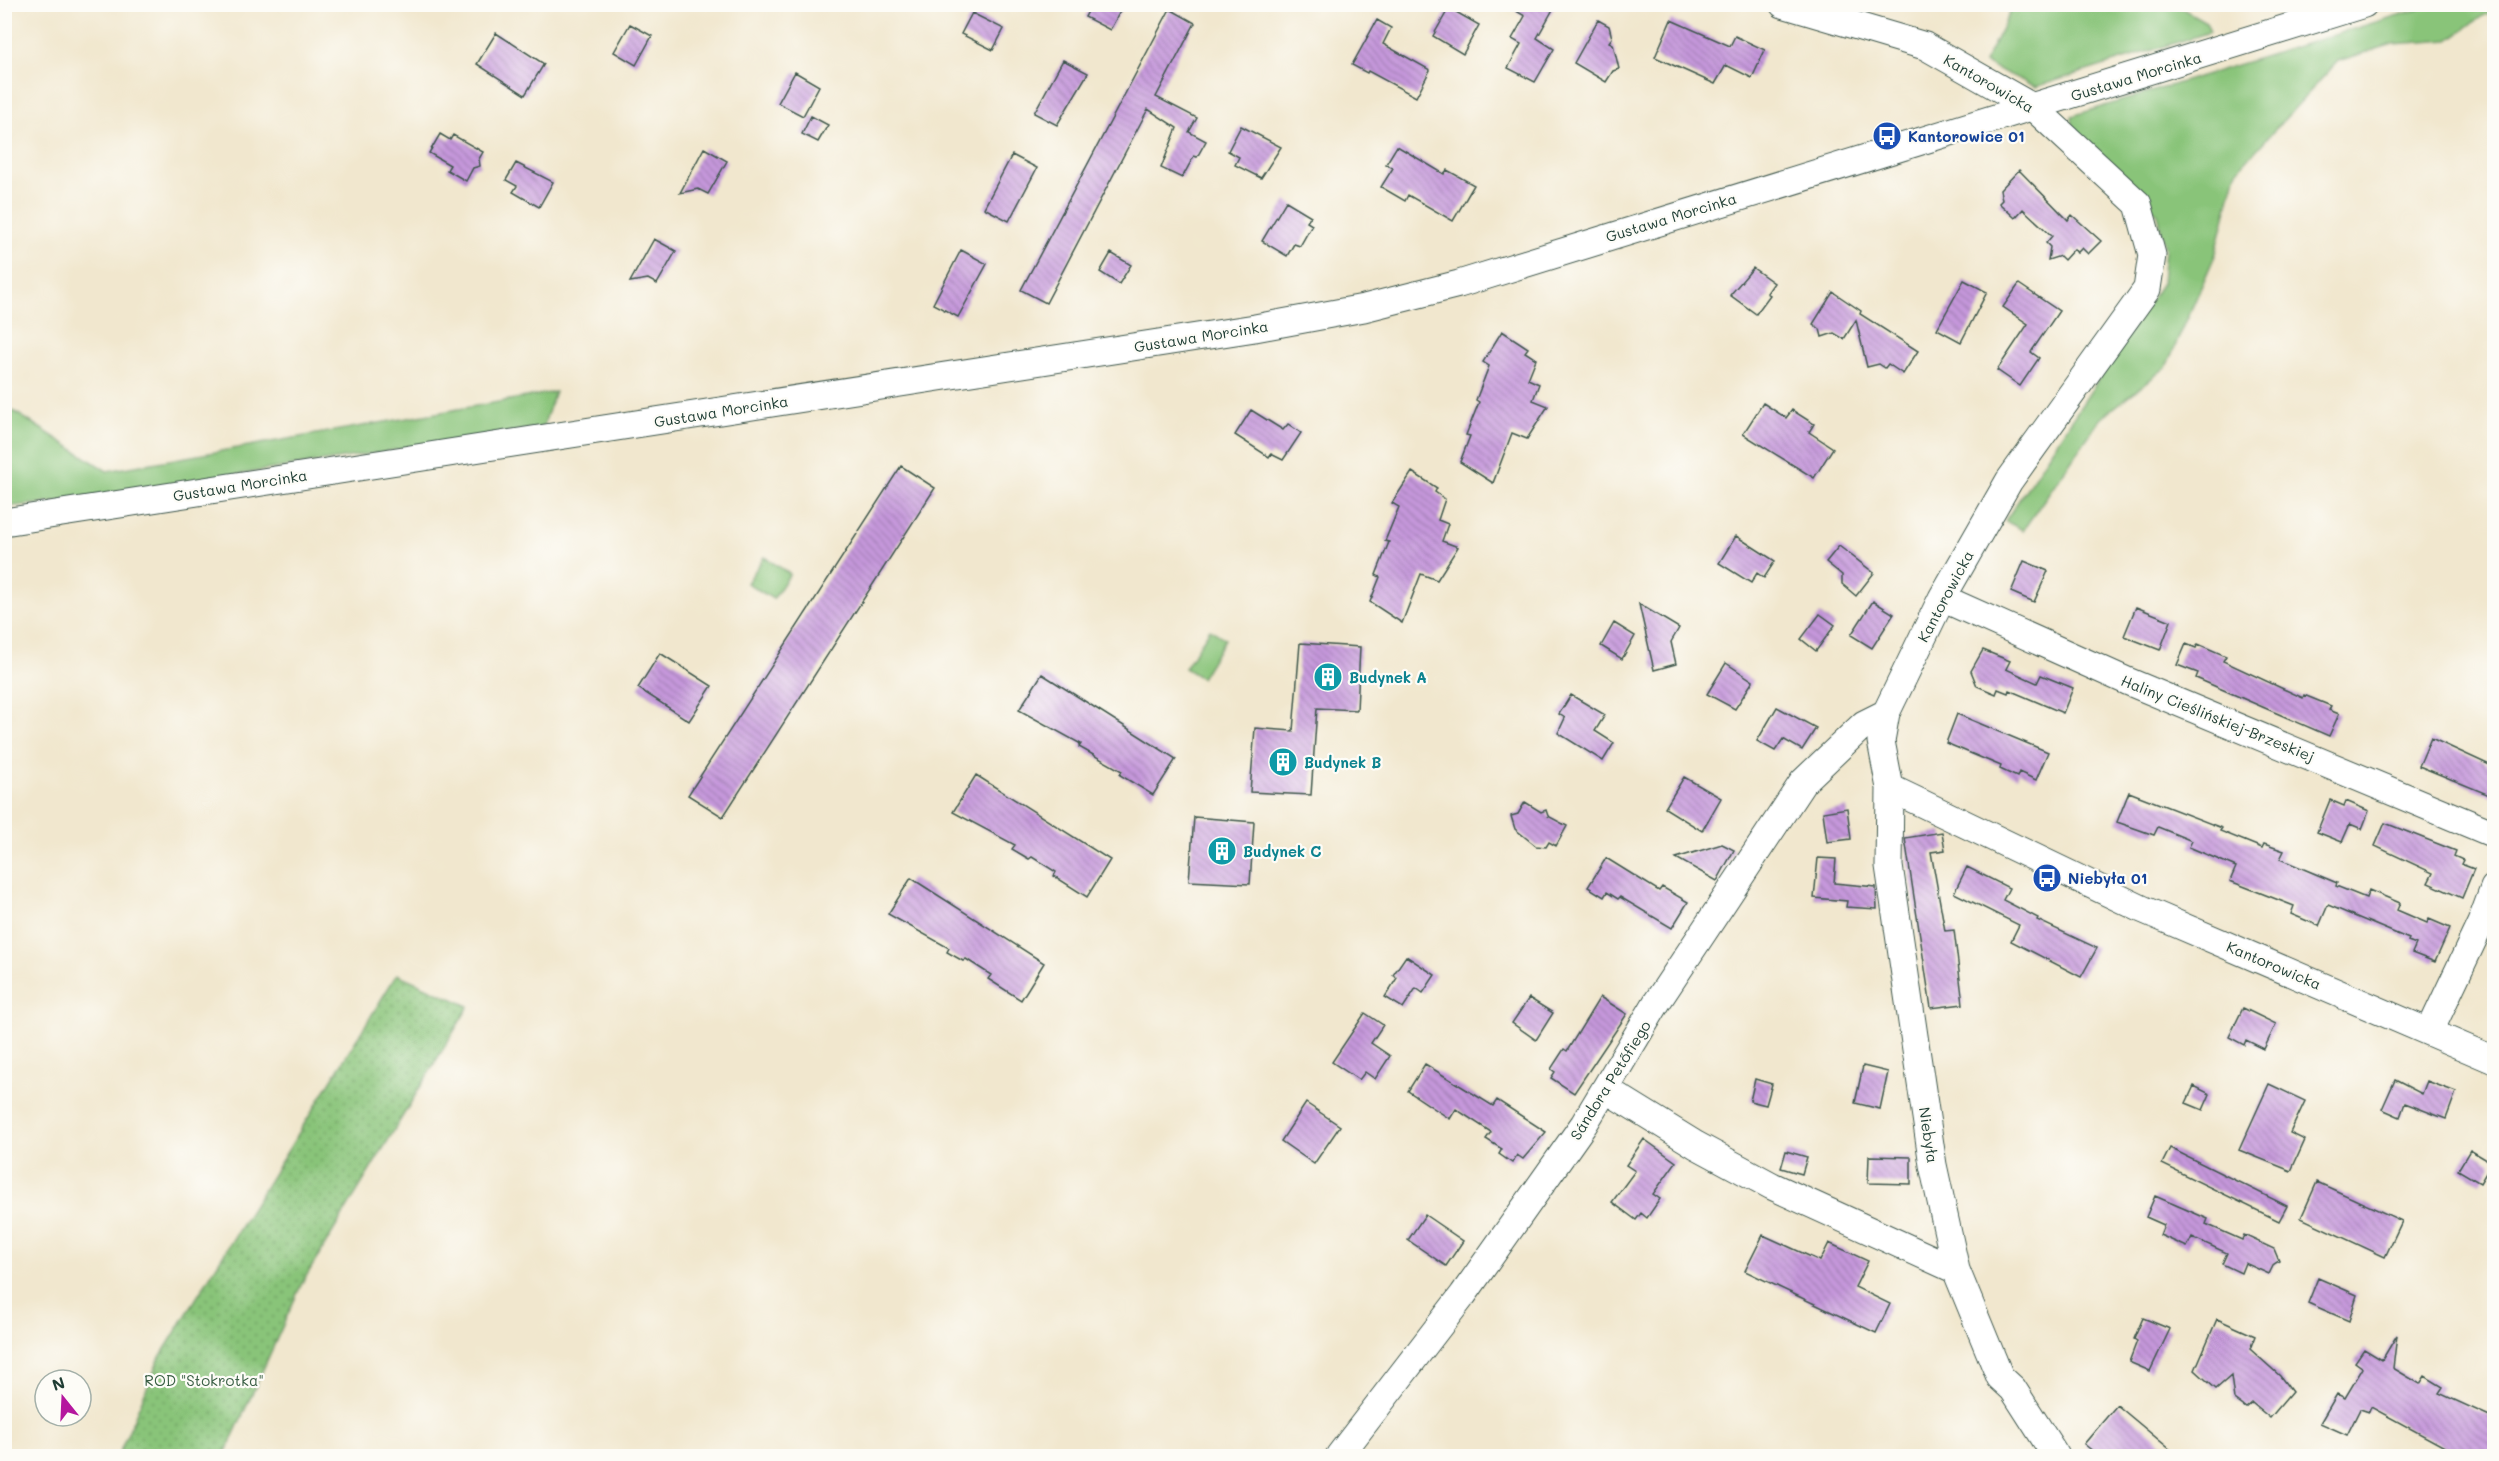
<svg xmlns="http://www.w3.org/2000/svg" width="2499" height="1461" viewBox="0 0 2499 1461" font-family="Mali,sans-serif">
  <defs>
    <pattern id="garden-dots" width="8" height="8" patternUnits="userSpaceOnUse" patternTransform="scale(1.5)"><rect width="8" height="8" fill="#89c479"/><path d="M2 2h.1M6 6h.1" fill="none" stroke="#6fa064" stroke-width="1.8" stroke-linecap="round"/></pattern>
    <pattern id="building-back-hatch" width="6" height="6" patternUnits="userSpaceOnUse" patternTransform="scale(1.5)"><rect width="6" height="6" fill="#c698dc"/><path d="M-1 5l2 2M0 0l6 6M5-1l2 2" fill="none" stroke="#a07db3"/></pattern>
  </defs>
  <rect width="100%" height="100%" fill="#fdfcf7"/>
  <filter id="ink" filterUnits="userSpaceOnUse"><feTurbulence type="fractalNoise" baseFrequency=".0167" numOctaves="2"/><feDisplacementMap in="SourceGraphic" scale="12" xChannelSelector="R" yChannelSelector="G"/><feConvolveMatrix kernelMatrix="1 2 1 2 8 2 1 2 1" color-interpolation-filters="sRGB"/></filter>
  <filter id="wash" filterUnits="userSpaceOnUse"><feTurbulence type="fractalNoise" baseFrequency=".008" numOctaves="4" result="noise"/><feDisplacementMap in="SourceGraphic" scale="24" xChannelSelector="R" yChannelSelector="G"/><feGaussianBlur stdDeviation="1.35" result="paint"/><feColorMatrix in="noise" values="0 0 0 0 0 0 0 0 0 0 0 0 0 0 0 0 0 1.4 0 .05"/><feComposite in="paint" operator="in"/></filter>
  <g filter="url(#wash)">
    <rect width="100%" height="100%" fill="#f1e7ce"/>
    <path fill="#89c479" stroke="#548056" stroke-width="1.5" d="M 2014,5 L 2176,5 L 2206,22 L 2210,32 L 2036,87 L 1984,63 Z
      M 2431,5 L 2494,5 L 2494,12 L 2484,15 L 2449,40 L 2393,44 L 2338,61 L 2236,172 L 2216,253 L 2166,367 L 2101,418 L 2023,530 L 2005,521 L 2162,283 L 2165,249 L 2158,214 L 2073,127 L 2072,116 Z
      M 555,392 L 543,427 L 67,501 L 5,507 L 4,405 L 107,471 Z
      M 764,557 L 790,574 L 773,599 L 747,583 Z
      M 1210,629 L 1225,639 L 1201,678 L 1185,668 Z"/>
    <path fill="url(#garden-dots)" stroke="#548056" stroke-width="1.5" d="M 397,974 L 469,1006 L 302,1283 L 224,1456 L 118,1456 L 160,1357 Z"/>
    <g id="blocks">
      <path fill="url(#building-back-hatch)" d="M 1092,4 L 1124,4 L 1110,30 L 1085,17 Z
        M 1504,4 L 1556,4 L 1537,38 L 1554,49 L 1535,82 L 1508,68 L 1521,44 L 1512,39 L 1525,16 Z
        M 1449,8 L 1479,25 L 1463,54 L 1433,36 Z
        M 1170,9 L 1195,23 L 1156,97 L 1197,118 L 1189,132 L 1206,141 L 1197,157 L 1194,156 L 1182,178 L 1161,168 L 1177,128 L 1148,109 L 1046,303 L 1021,290 Z
        M 972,13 L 1004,29 L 993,50 L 961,34 Z
        M 1377,20 L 1391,28 L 1383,44 L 1430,70 L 1416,97 L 1368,71 L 1367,73 L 1352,65 Z
        M 1598,20 L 1609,26 L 1612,38 L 1609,42 L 1613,44 L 1619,69 L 1613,71 L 1606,82 L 1574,63 Z
        M 1671,20 L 1730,46 L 1735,36 L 1765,50 L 1752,78 L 1726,65 L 1715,84 L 1655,57 Z
        M 630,24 L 652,36 L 636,65 L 614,52 Z
        M 496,33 L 544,64 L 525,95 L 477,64 Z
        M 1063,60 L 1088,73 L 1057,125 L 1034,113 Z
        M 795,72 L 819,86 L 803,116 L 778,103 Z
        M 811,116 L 828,125 L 818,142 L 802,134 Z
        M 1241,126 L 1281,147 L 1261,178 L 1235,165 L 1239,157 L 1228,151 Z
        M 440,134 L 450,140 L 453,135 L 483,152 L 479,159 L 480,166 L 473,168 L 466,181 L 447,170 L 450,165 L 429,153 Z
        M 1397,146 L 1444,174 L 1447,170 L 1474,185 L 1453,221 L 1408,195 L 1405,201 L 1381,187 L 1393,168 L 1386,164 Z
        M 704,148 L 727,161 L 708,194 L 698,189 L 680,193 Z
        M 1012,155 L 1037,168 L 1009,221 L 984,208 Z
        M 516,163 L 553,182 L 539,207 L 513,192 L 517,186 L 506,180 Z
        M 2019,170 L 2068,220 L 2072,215 L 2101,241 L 2088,254 L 2082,248 L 2077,253 L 2074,249 L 2064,260 L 2060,256 L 2048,260 L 2050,247 L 2046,243 L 2052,236 L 2023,209 L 2015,218 L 1999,203 L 2002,200 L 2000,190 Z
        M 1286,201 L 1311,216 L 1307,222 L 1312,225 L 1300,246 L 1294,244 L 1287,256 L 1262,241 Z
        M 654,239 L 676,251 L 657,284 L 648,279 L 630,282 Z
        M 961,250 L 987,264 L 958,317 L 933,304 Z
        M 1111,253 L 1131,265 L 1119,284 L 1100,272 Z
        M 1753,268 L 1774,283 L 1767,293 L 1770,295 L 1756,314 L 1730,295 Z
        M 1964,280 L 1987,292 L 1961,342 L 1937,329 Z
        M 2019,284 L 2059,311 L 2031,352 L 2039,358 L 2020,386 L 1997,370 L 2028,324 L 2003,307 Z
        M 1833,292 L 1861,311 L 1860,314 L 1918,351 L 1903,374 L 1888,364 L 1885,368 L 1879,364 L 1867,367 L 1856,320 L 1844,339 L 1834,333 L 1822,337 L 1820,329 L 1813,324 Z
        M 1502,331 L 1528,348 L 1525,352 L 1536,359 L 1528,379 L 1539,384 L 1533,400 L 1548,406 L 1527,439 L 1512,433 L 1493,483 L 1460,462 L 1470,436 L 1466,435 L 1479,402 L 1476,400 L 1489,366 L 1483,362 Z
        M 1763,403 L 1786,418 L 1792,410 L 1814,424 L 1809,432 L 1833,448 L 1814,478 L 1743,434 Z
        M 1251,410 L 1283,430 L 1288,424 L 1301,433 L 1283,460 L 1271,454 L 1269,457 L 1235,435 Z
        M 901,466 L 935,488 L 723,817 L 688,795 Z
        M 1412,472 L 1437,488 L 1435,492 L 1445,499 L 1438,520 L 1448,524 L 1442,541 L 1458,547 L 1437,580 L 1421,574 L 1402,623 L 1370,602 L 1380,577 L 1376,575 L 1389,542 L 1385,541 L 1399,507 L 1392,503 Z
        M 1736,536 L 1775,561 L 1764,578 L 1757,573 L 1751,583 L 1719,563 Z
        M 1839,546 L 1874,573 L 1856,596 L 1842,584 L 1842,575 L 1826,562 Z
        M 2024,561 L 2048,571 L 2034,602 L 2011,592 Z
        M 1873,601 L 1894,614 L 1872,648 L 1851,635 Z
        M 1639,604 L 1679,628 L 1671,642 L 1676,664 L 1654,670 Z
        M 2136,607 L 2171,621 L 2160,650 L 2124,636 Z
        M 1820,614 L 1835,625 L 1816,651 L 1801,639 Z
        M 1614,623 L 1635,636 L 1622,659 L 1601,646 Z
        M 1300,643 L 1360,647 L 1357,710 L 1317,708 L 1311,795 L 1250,792 L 1255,728 L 1293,731 Z
        M 2186,644 L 2196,648 L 2198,644 L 2226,656 L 2223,661 L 2303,698 L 2304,695 L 2331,706 L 2329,710 L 2339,714 L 2329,736 L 2196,678 L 2198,673 L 2177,665 Z
        M 1983,650 L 2010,661 L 2006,669 L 2037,683 L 2041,675 L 2073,688 L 2063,713 L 2009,690 L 2008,693 L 1998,689 L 1996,694 L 1977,686 L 1971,671 Z
        M 660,653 L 712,686 L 689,721 L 638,688 Z
        M 1726,663 L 1753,681 L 1735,709 L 1707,694 Z
        M 1042,674 L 1176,759 L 1153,795 L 1120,775 L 1122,771 L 1079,747 L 1081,744 L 1019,710 Z
        M 1571,695 L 1605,715 L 1595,731 L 1614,743 L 1603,761 L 1558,733 L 1565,718 L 1559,714 Z
        M 1777,707 L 1816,728 L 1802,750 L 1783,739 L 1775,751 L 1757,741 Z
        M 1957,714 L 2048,752 L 2036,780 L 2019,772 L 2017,777 L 2000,769 L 2001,766 L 1946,743 Z
        M 2431,738 L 2494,767 L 2494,797 L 2419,766 Z
        M 976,775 L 1110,860 L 1087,897 L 1054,876 L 1056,872 L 1032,857 L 1029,859 L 1012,849 L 1015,845 L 953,812 Z
        M 1684,777 L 1721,798 L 1702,831 L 1665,808 Z
        M 2129,792 L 2222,828 L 2220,831 L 2262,848 L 2264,844 L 2284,851 L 2280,859 L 2337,883 L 2336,886 L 2366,898 L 2369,890 L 2400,903 L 2397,910 L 2427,923 L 2429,919 L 2450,928 L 2435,962 L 2412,953 L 2416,944 L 2408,941 L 2409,939 L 2328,905 L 2319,926 L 2291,914 L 2294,906 L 2230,881 L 2236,867 L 2189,847 L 2192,841 L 2158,827 L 2154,835 L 2117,822 Z
        M 2330,800 L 2344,806 L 2346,801 L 2369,811 L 2362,829 L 2350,824 L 2342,842 L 2317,832 Z
        M 1525,802 L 1541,812 L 1546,810 L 1548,816 L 1567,826 L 1556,846 L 1549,842 L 1546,847 L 1536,846 L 1515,829 L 1511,816 L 1518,814 Z
        M 1847,808 L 1851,839 L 1827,842 L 1823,812 Z
        M 1194,817 L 1254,822 L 1250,884 L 1189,881 Z
        M 2385,823 L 2456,851 L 2454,856 L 2463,860 L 2461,864 L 2474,869 L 2462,898 L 2428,883 L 2433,873 L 2375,846 Z
        M 1942,832 L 1945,850 L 1931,852 L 1945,931 L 1954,930 L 1963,1004 L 1931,1008 L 1905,838 Z
        M 1722,844 L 1734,850 L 1717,881 L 1676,858 Z
        M 1606,858 L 1659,891 L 1662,887 L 1688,902 L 1672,928 L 1620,897 L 1618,899 L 1607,892 L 1604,897 L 1588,887 Z
        M 1818,858 L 1836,859 L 1834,883 L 1876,887 L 1877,909 L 1846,907 L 1847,901 L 1814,898 Z
        M 1967,867 L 2009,888 L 2003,900 L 2038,918 L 2037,920 L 2097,948 L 2081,977 L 2011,941 L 2019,925 L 1954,893 Z
        M 911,878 L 1044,963 L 1021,1000 L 988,979 L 991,975 L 966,959 L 963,961 L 947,952 L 949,948 L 888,914 Z
        M 1406,956 L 1435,975 L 1423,993 L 1416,988 L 1403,1008 L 1385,997 L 1397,978 L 1393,975 Z
        M 1600,997 L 1627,1014 L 1574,1093 L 1551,1078 L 1555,1072 L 1551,1069 L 1564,1049 L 1567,1051 Z
        M 1529,998 L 1553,1013 L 1536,1040 L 1512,1023 Z
        M 2243,1008 L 2276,1024 L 2264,1049 L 2246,1040 L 2244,1045 L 2229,1037 Z
        M 1365,1013 L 1383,1025 L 1371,1043 L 1390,1056 L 1375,1079 L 1365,1072 L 1359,1080 L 1332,1062 Z
        M 1425,1064 L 1493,1106 L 1497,1100 L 1546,1132 L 1523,1159 L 1517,1155 L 1512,1163 L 1499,1154 L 1502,1149 L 1486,1139 L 1491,1132 L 1456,1109 L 1450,1119 L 1408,1091 Z
        M 1863,1066 L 1888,1072 L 1880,1109 L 1855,1103 Z
        M 1755,1079 L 1772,1084 L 1766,1105 L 1750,1101 Z
        M 2395,1080 L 2422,1094 L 2427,1081 L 2456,1092 L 2446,1119 L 2405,1103 L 2400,1117 L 2382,1109 Z
        M 2269,1084 L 2305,1101 L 2290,1133 L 2305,1140 L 2291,1171 L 2239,1150 Z
        M 2194,1086 L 2210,1094 L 2203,1110 L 2186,1103 Z
        M 1306,1103 L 1340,1126 L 1314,1164 L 1281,1141 Z
        M 1644,1139 L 1676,1162 L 1653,1194 L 1660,1199 L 1647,1218 L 1641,1213 L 1636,1220 L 1612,1202 L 1635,1171 L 1626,1165 Z
        M 2170,1148 L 2287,1206 L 2279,1221 L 2162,1164 Z
        M 2470,1150 L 2492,1163 L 2480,1183 L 2458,1170 Z
        M 1786,1151 L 1807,1157 L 1802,1174 L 1781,1168 Z
        M 1869,1156 L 1911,1157 L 1911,1184 L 1868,1183 Z
        M 2317,1182 L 2402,1221 L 2385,1257 L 2301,1218 Z
        M 2155,1196 L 2208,1219 L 2206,1224 L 2242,1240 L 2244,1235 L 2274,1249 L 2279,1261 L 2274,1264 L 2269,1274 L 2245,1263 L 2241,1273 L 2222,1264 L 2227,1253 L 2192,1237 L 2187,1247 L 2160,1235 L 2164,1225 L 2146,1217 Z
        M 1425,1215 L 1463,1241 L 1446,1266 L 1408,1240 Z
        M 1763,1235 L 1820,1261 L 1829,1243 L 1868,1261 L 1855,1287 L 1890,1304 L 1876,1333 L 1745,1271 Z
        M 2318,1278 L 2357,1295 L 2349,1321 L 2308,1303 Z
        M 2143,1318 L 2170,1329 L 2150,1371 L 2129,1362 L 2137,1341 L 2134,1339 Z
        M 2217,1319 L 2255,1336 L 2250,1349 L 2280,1376 L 2292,1392 L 2270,1418 L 2252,1403 L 2246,1408 L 2234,1399 L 2231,1376 L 2216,1389 L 2195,1370 Z
        M 2397,1335 L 2393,1368 L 2420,1384 L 2425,1376 L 2443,1387 L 2439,1393 L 2494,1418 L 2494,1456 L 2461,1456 L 2371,1407 L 2369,1412 L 2360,1409 L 2347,1435 L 2320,1423 L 2337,1394 L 2345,1398 L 2363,1368 L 2355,1362 L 2364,1349 L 2382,1360 Z
        M 2117,1405 L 2178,1456 L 2099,1456 L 2084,1444 Z"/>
    </g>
  </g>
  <g filter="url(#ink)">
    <use href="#blocks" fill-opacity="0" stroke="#3e564b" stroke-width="1.5"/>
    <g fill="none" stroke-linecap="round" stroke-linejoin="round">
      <g stroke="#3e564b" stroke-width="29">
        <path id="minor" d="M 1783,4 L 1925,46 L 2034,108 L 2138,204 L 2152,255 L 2147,289 L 2009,481 L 1942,598 L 1886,713 L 1881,741 L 1890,788 L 1889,866 L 1933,1165 L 1956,1270 L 2000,1377 L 2013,1389 L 2056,1456
          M 4,522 L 1255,328 L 1364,308 L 1459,284 L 2364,4
          M 1942,598 L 2127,681 L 2494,834
          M 1890,788 L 2142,909 L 2494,1060
          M 2430,1031 L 2481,923 L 2494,888
          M 1607,1090 L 1696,1145 L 1772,1186 L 1956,1270
          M 1339,1456 L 1463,1295 L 1584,1124 L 1657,1002 L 1803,782 L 1864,724 L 1886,713"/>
      </g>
      <use href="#minor" stroke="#fff" stroke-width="27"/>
    </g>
  </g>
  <defs>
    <g id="bus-disc" transform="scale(1.5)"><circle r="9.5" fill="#1a4fb4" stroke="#fdfcf7"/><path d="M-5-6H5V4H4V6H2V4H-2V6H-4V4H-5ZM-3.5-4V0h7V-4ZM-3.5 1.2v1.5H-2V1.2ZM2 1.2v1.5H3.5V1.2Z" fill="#fff"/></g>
    <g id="building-disc" transform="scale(1.5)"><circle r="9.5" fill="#0f9aa8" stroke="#fdfcf7"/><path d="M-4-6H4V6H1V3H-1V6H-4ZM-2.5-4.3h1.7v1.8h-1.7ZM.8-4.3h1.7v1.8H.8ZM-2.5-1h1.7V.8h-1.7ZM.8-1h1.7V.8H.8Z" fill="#fff"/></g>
  </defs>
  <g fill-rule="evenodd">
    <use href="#bus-disc" x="1887" y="136"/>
    <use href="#building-disc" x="1328" y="677"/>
    <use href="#building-disc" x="1283" y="762"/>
    <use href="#building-disc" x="1222" y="851"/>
    <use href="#bus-disc" x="2047" y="878"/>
  </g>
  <g text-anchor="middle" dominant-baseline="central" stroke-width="4.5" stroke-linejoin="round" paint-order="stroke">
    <g font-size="15" fill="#1f3d34" stroke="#fdfcf7">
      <text transform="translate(2136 76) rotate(-17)">Gustawa Morcinka</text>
      <text transform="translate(1989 83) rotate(30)">Kantorowicka</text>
      <text transform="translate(1671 217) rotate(-17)">Gustawa Morcinka</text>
      <text transform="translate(1201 336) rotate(-9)">Gustawa Morcinka</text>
      <text transform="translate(721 411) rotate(-9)">Gustawa Morcinka</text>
      <text transform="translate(240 485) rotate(-9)">Gustawa Morcinka</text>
      <text transform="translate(1945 596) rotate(-62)">Kantorowicka</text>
      <text transform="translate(2218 718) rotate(22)">Haliny Cieślińskiej-Brzeskiej</text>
      <text transform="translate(2274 965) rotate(23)">Kantorowicka</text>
      <text transform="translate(1610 1080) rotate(-58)">Sándora Petőfiego</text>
      <text transform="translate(1929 1135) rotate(81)">Niebyła</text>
    </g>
    <g font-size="15" font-weight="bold" fill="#164399" stroke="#fdfcf7" text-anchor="start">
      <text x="1908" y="136">Kantorowice 01</text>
      <text x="2068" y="878">Niebyła 01</text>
    </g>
    <g font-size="15" font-weight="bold" fill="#0d838f" stroke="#fdfcf7" text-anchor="start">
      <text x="1349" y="677">Budynek A</text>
      <text x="1304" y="762">Budynek B</text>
      <text x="1243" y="851">Budynek C</text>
    </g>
    <g font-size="15" fill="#3a5f45" stroke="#fdfcf7">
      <text x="204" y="1380">ROD "Stokrotka"</text>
    </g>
  </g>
  <rect width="2499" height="1461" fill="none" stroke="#fdfcf7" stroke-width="24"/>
  <g transform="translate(63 1398) rotate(342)"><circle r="28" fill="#fdfcf7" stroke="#a4b0a9" stroke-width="1.5"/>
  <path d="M0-4.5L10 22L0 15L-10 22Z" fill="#b5179e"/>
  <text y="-9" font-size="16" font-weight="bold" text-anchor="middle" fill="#1f3d34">N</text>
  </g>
</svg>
